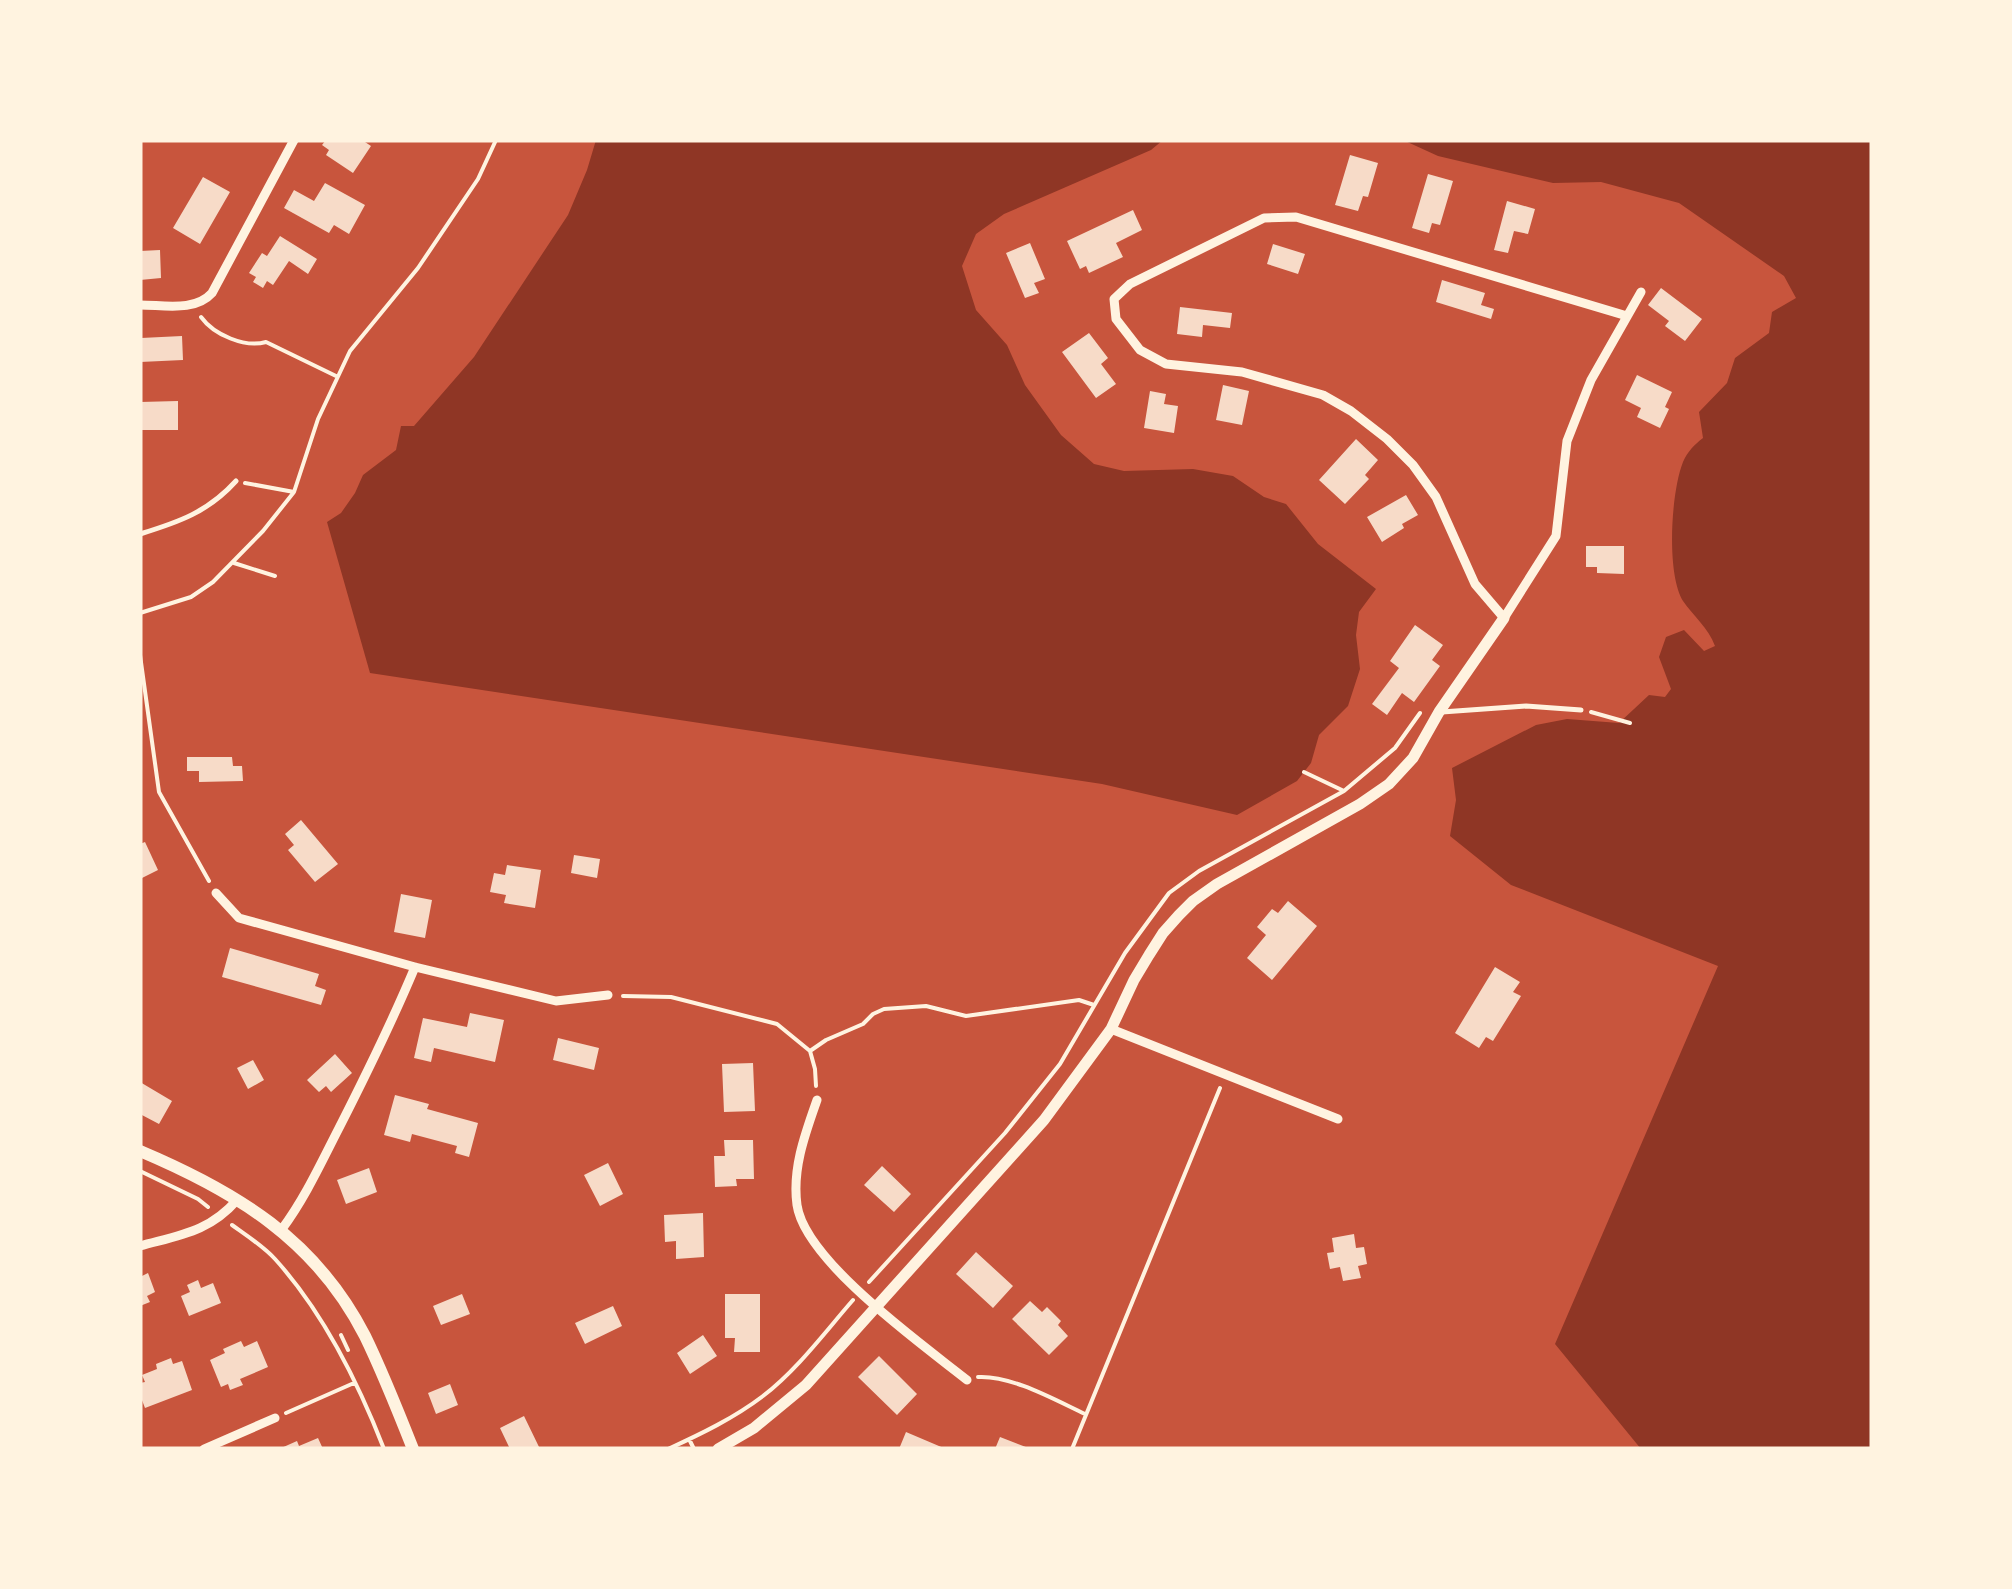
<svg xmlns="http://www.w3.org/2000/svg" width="2012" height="1589" viewBox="0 0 2012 1589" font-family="'Sofia Sans Condensed',sans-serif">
  <rect width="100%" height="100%" fill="#c8553d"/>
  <path fill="#8f3625" d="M 596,140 L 1163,140 L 1151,150 L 1004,214 L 976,234 L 962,266 L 976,310 L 1007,345 L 1025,385 L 1061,435 L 1094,464 L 1124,471 L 1193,469 L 1233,476 L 1264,497 L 1286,504 L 1318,544 L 1376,589 L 1359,612 L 1356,635 L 1360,669 L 1348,706 L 1319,735 L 1311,763 L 1297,781 L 1237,815 L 1102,784 L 370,673 L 327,522 L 341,513 L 355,493 L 363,475 L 396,450 L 401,426 L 414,426 L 474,357 L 568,215 L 587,170 Z
    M 1403,140 L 1872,140 L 1872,1449 L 1641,1449 L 1555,1344 L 1718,966 L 1511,885 L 1450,836 L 1456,800 L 1452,768 L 1536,725 L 1567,719 L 1619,723 L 1649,695 L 1665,697 L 1671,689 L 1659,657 L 1666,637 L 1684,630 L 1704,651 L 1715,646 C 1708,627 1694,617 1683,601 C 1666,573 1671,492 1683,462 C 1688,451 1694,445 1703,438 L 1699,412 L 1727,383 L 1735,358 L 1769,333 L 1772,312 L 1796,298 L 1784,276 L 1679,203 L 1601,182 L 1553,183 L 1438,156 Z"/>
  <path fill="#f7dbc8" d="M 326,140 L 362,140 L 371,146 L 353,173 L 326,155 L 329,150 L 322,145 Z
    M 1350,155 L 1378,163 L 1368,197 L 1363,196 L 1358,211 L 1335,205 Z
    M 1428,174 L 1453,181 L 1440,225 L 1432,223 L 1429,233 L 1412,228 Z
    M 203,177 L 230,192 L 200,244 L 173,228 Z
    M 325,183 L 365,205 L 349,234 L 334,225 L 329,233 L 284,208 L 294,190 L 314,201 Z
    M 1507,201 L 1535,209 L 1528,234 L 1514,231 L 1508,253 L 1494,250 Z
    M 1133,210 L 1142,230 L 1116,243 L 1123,257 L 1089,273 L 1086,266 L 1080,269 L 1067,241 Z
    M 280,236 L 317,259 L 308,274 L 289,261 L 273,285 L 267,281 L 263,288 L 253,282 L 256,277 L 249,273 L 262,253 L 267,256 Z
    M 1030,243 L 1045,279 L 1034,283 L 1039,293 L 1025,298 L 1006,253 Z
    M 1273,244 L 1305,254 L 1298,274 L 1267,264 Z
    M 160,250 L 161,278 L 140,280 L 140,251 Z
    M 1442,280 L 1485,293 L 1481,305 L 1494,309 L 1491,319 L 1436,302 Z
    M 1661,288 L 1702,319 L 1685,341 L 1665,326 L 1669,321 L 1648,305 Z
    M 1180,307 L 1232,313 L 1230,328 L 1203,325 L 1202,337 L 1177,334 Z
    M 1089,333 L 1108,358 L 1101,364 L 1116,384 L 1096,398 L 1062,352 Z
    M 182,336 L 183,360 L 140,362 L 141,338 Z
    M 1637,375 L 1672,392 L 1665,407 L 1669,409 L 1660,428 L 1637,417 L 1641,408 L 1625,400 Z
    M 1223,385 L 1249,391 L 1242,425 L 1216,420 Z
    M 1150,391 L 1166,394 L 1164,404 L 1178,406 L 1174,433 L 1144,428 Z
    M 178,401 L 178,430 L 140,430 L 140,402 Z
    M 1356,439 L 1378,460 L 1365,475 L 1369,479 L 1345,504 L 1319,480 Z
    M 1406,495 L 1418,515 L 1402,524 L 1404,528 L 1382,542 L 1367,517 Z
    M 1586,546 L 1624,546 L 1624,574 L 1597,573 L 1597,567 L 1586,567 Z
    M 1415,625 L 1443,645 L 1432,660 L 1440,666 L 1414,702 L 1402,693 L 1387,715 L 1372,704 L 1399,668 L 1390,661 Z
    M 187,757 L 232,757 L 233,766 L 242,766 L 243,781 L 199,782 L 199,771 L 187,771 Z
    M 301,820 L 338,864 L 315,882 L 288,850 L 294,845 L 285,834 Z
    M 145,842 L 158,870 L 140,879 L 140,844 Z
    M 574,855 L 600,859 L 597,878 L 571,873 Z
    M 507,865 L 541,870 L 535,908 L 504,903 L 506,895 L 490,892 L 494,873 L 505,875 Z
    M 401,894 L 432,900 L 425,938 L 394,932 Z
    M 1288,901 L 1317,926 L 1272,980 L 1247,958 L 1266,935 L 1257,927 L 1272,909 L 1278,913 Z
    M 230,948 L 319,974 L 315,986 L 326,990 L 321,1005 L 222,977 Z
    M 1495,967 L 1520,982 L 1513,992 L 1521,996 L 1493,1041 L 1486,1037 L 1479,1048 L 1455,1033 Z
    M 470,1013 L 504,1020 L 495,1062 L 434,1048 L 431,1062 L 414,1058 L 423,1018 L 467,1027 Z
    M 558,1038 L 599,1048 L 594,1070 L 553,1060 Z
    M 335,1054 L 352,1073 L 331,1092 L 326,1086 L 319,1092 L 307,1080 Z
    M 253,1060 L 264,1080 L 248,1089 L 237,1068 Z
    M 753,1063 L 755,1111 L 724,1112 L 722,1064 Z
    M 140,1082 L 172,1101 L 159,1124 L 140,1114 Z
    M 395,1095 L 429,1104 L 427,1109 L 478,1123 L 469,1157 L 455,1153 L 457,1146 L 412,1134 L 410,1142 L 384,1135 Z
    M 724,1140 L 753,1140 L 754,1179 L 736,1179 L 737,1186 L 715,1187 L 714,1156 L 725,1156 Z
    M 608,1163 L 623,1194 L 600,1206 L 584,1175 Z
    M 882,1166 L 911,1194 L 894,1212 L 864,1185 Z
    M 369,1168 L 377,1192 L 346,1204 L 337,1180 Z
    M 703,1213 L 704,1257 L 676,1259 L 676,1241 L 665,1242 L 664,1215 Z
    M 1354,1234 L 1356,1248 L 1364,1247 L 1367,1264 L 1358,1266 L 1361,1278 L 1343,1281 L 1340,1267 L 1330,1269 L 1327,1253 L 1334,1252 L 1332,1238 Z
    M 976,1252 L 1013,1286 L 993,1308 L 956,1274 Z
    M 148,1273 L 155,1292 L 147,1296 L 150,1302 L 140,1306 L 140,1277 Z
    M 198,1280 L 201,1288 L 213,1283 L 221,1303 L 189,1316 L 181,1296 L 190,1292 L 187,1285 Z
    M 462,1294 L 470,1314 L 441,1325 L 433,1306 Z
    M 725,1294 L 760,1294 L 760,1352 L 734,1352 L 735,1338 L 725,1338 Z
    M 1030,1301 L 1042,1312 L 1047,1307 L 1061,1321 L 1058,1325 L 1068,1336 L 1049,1355 L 1012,1319 Z
    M 613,1306 L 622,1326 L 585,1344 L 575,1323 Z
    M 703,1335 L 717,1356 L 690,1374 L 677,1353 Z
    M 241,1341 L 244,1347 L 257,1341 L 268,1367 L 240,1379 L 243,1385 L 230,1390 L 228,1384 L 221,1387 L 210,1360 L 225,1353 L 223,1349 Z
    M 879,1356 L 917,1394 L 897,1415 L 858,1377 Z
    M 171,1358 L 173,1364 L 182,1361 L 192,1390 L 145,1408 L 140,1395 L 140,1383 L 145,1382 L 142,1375 L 157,1369 L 156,1364 Z
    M 450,1384 L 458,1405 L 436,1414 L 428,1393 Z
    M 524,1416 L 540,1449 L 510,1449 L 500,1428 Z
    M 906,1432 L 946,1449 L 899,1449 Z
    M 1000,1437 L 1031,1449 L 995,1449 Z
    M 318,1438 L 323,1449 L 279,1449 L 297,1441 L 299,1446 Z"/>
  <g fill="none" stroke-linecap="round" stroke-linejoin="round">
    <path stroke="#fff3e0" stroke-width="4" d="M 201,317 C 214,335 245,348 266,342 L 336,376
      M 245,483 L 294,492
      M 234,563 L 275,576
      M 140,613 L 191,597 L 213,582 L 263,531 L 294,492 L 318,419 L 350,351 L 418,268 L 478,179 L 496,140
      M 140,655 L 159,792 L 209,881
      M 1591,712 L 1630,723
      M 1304,772 L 1344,791
      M 623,996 L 671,997 L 777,1024 L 810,1051 L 815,1069 L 816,1086
      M 810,1051 L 826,1040 L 863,1024 L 873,1014 L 884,1009 L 926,1006 L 966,1016 L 1079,1000 L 1094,1005
      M 140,1171 L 198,1199 L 208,1207
      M 232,1225 C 246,1235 263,1246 275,1259 C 323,1312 358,1382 384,1449
      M 869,1282 L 1005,1133 L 1060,1064 L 1125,953 L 1169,893 L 1199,871 L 1344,791 L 1395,748 L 1420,713
      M 341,1335 L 348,1350
      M 978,1377 C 1011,1375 1055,1400 1085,1414
      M 286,1413 L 354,1383
      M 689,1439 L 694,1449
      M 668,1449 C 701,1434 734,1418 763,1396 C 797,1370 825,1332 853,1300
      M 1072,1449 L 1220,1088"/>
    <path stroke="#fff3e0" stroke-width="5" d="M 140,534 C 179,522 208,512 236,481
      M 1442,712 L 1526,706 L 1581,710"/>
    <path stroke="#fff3e0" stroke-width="9" d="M 140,305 C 164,305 195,312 212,293 L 294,140
      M 1627,316 L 1296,217 L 1264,218 L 1130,284 L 1114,299 L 1116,319 L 1140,350 L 1166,364 L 1242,372 L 1323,395 L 1351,411 L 1387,439 L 1413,465 L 1436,497 L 1475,584 L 1504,618 L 1556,536 L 1567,441 L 1591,380 L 1641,292
      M 216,893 L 239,918 L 415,967 L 556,1001 L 608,995
      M 1111,1029 L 1338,1119
      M 817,1100 C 805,1134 792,1169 797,1205 C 805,1261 923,1345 967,1380
      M 282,1229 C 305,1198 321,1163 339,1128 C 366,1075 392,1022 415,967
      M 140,1246 C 180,1235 209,1232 237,1200
      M 204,1449 L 275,1418"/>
    <path stroke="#fff3e0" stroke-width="11" d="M 718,1449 L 754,1428 L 806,1385 L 1044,1120 L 1111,1029 L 1134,980 L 1149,955 L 1163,933 L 1179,915 L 1193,901 L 1217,884 L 1360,804 L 1389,784 L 1413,758 L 1439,712 L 1504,618"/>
    <path stroke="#fff3e0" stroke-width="12" d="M 140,1151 C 237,1192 316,1240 365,1336 C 383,1373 398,1411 413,1449"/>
  </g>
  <rect width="2012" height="1589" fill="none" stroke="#fff3e0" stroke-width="285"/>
</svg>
